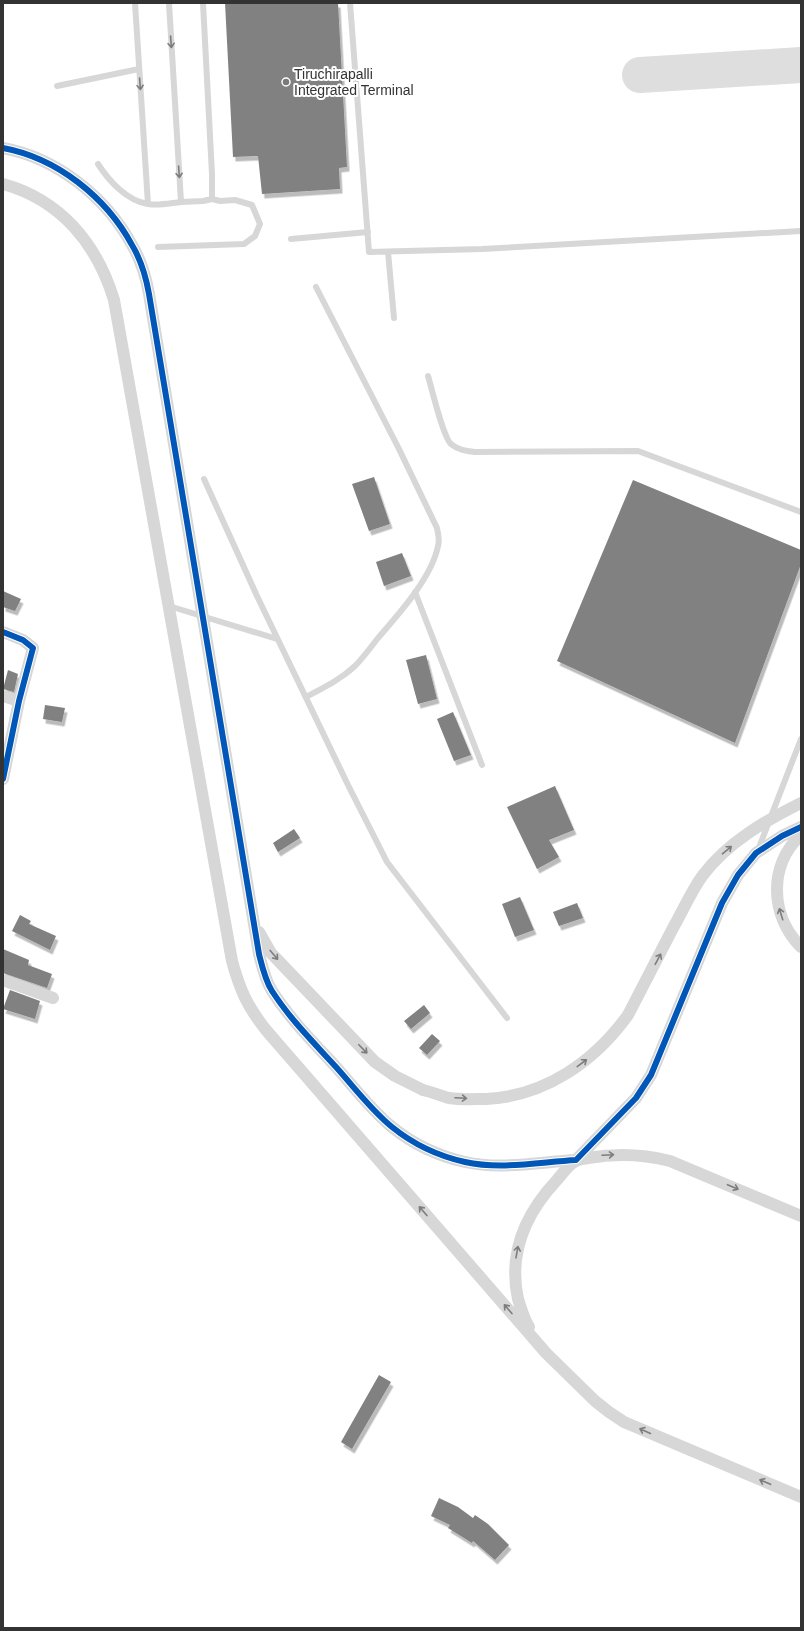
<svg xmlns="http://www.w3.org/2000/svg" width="804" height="1631" viewBox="0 0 804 1631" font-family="Helvetica,sans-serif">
  <defs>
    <filter id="shadow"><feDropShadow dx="2.5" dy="4.5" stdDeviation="0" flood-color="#0004"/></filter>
  </defs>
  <rect width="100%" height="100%" fill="#fff"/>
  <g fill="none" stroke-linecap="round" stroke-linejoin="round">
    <path stroke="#dedede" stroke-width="36" d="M 640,75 L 801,65"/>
  </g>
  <path fill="#818181" filter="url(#shadow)" d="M 225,3 L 338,3 L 347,167 L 339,168 L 340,189 L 262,194 L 258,156 L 233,157 Z
    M 374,477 L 390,524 L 369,531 L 352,484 Z
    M 633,480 L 801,550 L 801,564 L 735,743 L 557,661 Z
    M 402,553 L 411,576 L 384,586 L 376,562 Z
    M 3,591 L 21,599 L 15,611 L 3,607 Z
    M 426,655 L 437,699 L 418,704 L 406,660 Z
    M 8,670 L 18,674 L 14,692 L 3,689 Z
    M 45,705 L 65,708 L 62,722 L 43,719 Z
    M 453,712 L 471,755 L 454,761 L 437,719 Z
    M 555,786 L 574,830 L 549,840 L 559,857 L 537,869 L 507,807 Z
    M 294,829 L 300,838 L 278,852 L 273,843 Z
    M 520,897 L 534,930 L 515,937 L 502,904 Z
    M 577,903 L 583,918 L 559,926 L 553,912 Z
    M 20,915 L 31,921 L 29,924 L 56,936 L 50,950 L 12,931 Z
    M 3,949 L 29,960 L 28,965 L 52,974 L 47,988 L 3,973 Z
    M 10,990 L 40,1001 L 35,1019 L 3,1009 Z
    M 424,1005 L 430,1013 L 411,1029 L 404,1021 Z
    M 432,1034 L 440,1041 L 427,1055 L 419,1048 Z
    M 379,1375 L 391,1382 L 352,1449 L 341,1442 Z
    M 439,1498 L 458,1507 L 473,1518 L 475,1515 L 488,1524 L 509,1545 L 495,1560 L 473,1541 L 472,1543 L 448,1528 L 450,1525 L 431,1516 Z"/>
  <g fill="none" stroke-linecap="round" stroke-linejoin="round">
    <path stroke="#d7d7d7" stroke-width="6" d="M 135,3 L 148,204
      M 350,3 L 369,252 L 482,249 L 801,231
      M 57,86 L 139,69
      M 98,164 C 109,181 127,201 148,204 C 158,206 171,203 181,202 L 169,3
      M 181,202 L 203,201 L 212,199 L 212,174 L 203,3
      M 291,239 L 368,232
      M 158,247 L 244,244 L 255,236 L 260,224 L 252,205 L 235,200 L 220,201 L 212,199
      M 388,252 L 394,318
      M 428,376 C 432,389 443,437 451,444 C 458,450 466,451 475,452 L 638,451 L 801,512
      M 204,479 L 257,596 L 348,785 L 387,862 L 507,1018
      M 415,592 L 482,765
      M 169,606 L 277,639
      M 306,697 C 323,688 340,680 355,666 C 363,658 371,647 378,638 C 399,614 432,577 438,546 C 440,540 438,534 437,528 L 399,449 L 316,287
      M 758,850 L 801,739"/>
    <path stroke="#d7d7d7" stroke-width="12" d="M 3,148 C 57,158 106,197 132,245 C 141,260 146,277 149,294 L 259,954 C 262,966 265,980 272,991 C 290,1019 314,1043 336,1067 C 354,1087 371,1110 392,1127 C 413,1144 438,1156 465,1162 C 501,1170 540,1162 576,1160 L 636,1098 L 651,1075 L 722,903 L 738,875 L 756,853 L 782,836 L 801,827
      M 3,184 C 61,200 97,244 114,300 L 232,961 C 240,990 247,1006 266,1030 L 546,1353 L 595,1401 L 609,1412 L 624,1422 L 801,1497
      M 3,632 L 23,640 L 33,648 L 19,701 L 3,779
      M 3,696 L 19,701
      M 801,835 C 768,865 770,916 801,947
      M 259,932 L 271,953 L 375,1062 L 395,1076 L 423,1090
      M 3,980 L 53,998
      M 529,1327 C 524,1319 521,1308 518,1299 C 508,1253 526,1213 557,1180 C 562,1174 569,1164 576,1161 C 579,1159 585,1159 588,1158 C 616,1153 643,1154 670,1161 L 801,1216"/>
    <path stroke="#d7d7d7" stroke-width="12" d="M 423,1090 C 432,1092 441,1096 449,1098 C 461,1100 474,1099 486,1099 C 545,1096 594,1062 628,1015 C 643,986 658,957 673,928 C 683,911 691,891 703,875 C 728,842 765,821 801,803"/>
    <g stroke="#fff" stroke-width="8">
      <path id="cycleway" d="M 3,148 C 57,158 106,197 132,245 C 141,260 146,277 149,294 L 259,954 C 262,966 265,980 272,991 C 290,1019 314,1043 336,1067 C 354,1087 371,1110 392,1127 C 413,1144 438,1156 465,1162 C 501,1170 540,1162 576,1160 L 636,1098 L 651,1075 L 722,903 L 738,875 L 756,853 L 782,836 L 801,827
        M 3,632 L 23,640 L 33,648 L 19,701 L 3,779"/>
    </g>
    <use href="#cycleway" stroke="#0057b8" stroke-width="6"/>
  </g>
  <defs><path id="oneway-shaft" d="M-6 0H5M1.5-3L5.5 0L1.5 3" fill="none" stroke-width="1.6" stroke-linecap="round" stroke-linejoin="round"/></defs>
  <g stroke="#7d7d7d">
    <use href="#oneway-shaft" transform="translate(171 42) rotate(86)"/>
    <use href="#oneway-shaft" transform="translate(140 84) rotate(86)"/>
    <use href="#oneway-shaft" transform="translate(179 172) rotate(86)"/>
    <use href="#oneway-shaft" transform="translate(727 850) rotate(-40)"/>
    <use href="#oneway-shaft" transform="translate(781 914) rotate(-107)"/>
    <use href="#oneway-shaft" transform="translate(274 955) rotate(50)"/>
    <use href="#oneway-shaft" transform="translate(658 959) rotate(-62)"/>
    <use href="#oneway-shaft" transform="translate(363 1049) rotate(46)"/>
    <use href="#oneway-shaft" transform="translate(582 1063) rotate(-37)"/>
    <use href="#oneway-shaft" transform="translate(461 1098) rotate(3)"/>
    <use href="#oneway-shaft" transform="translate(608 1155) rotate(-3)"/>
    <use href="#oneway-shaft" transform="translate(733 1187) rotate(23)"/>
    <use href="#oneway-shaft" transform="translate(423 1211) rotate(-131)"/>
    <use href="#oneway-shaft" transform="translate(517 1252) rotate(-80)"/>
    <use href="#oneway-shaft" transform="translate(508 1309) rotate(-131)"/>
    <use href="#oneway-shaft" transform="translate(645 1431) rotate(-156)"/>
    <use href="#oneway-shaft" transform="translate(765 1482) rotate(-157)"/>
  </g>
  <circle fill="#7a7a7a" stroke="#fff" stroke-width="1.5" cx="286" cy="82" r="4"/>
  <g text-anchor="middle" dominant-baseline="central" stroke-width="4" stroke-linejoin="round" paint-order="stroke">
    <g font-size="14" fill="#333" stroke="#fff" text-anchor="start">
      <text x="294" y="74">Tiruchirapalli<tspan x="294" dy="16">Integrated Terminal</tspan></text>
    </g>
  </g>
  <rect width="804" height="1631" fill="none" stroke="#333333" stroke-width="8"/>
</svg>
